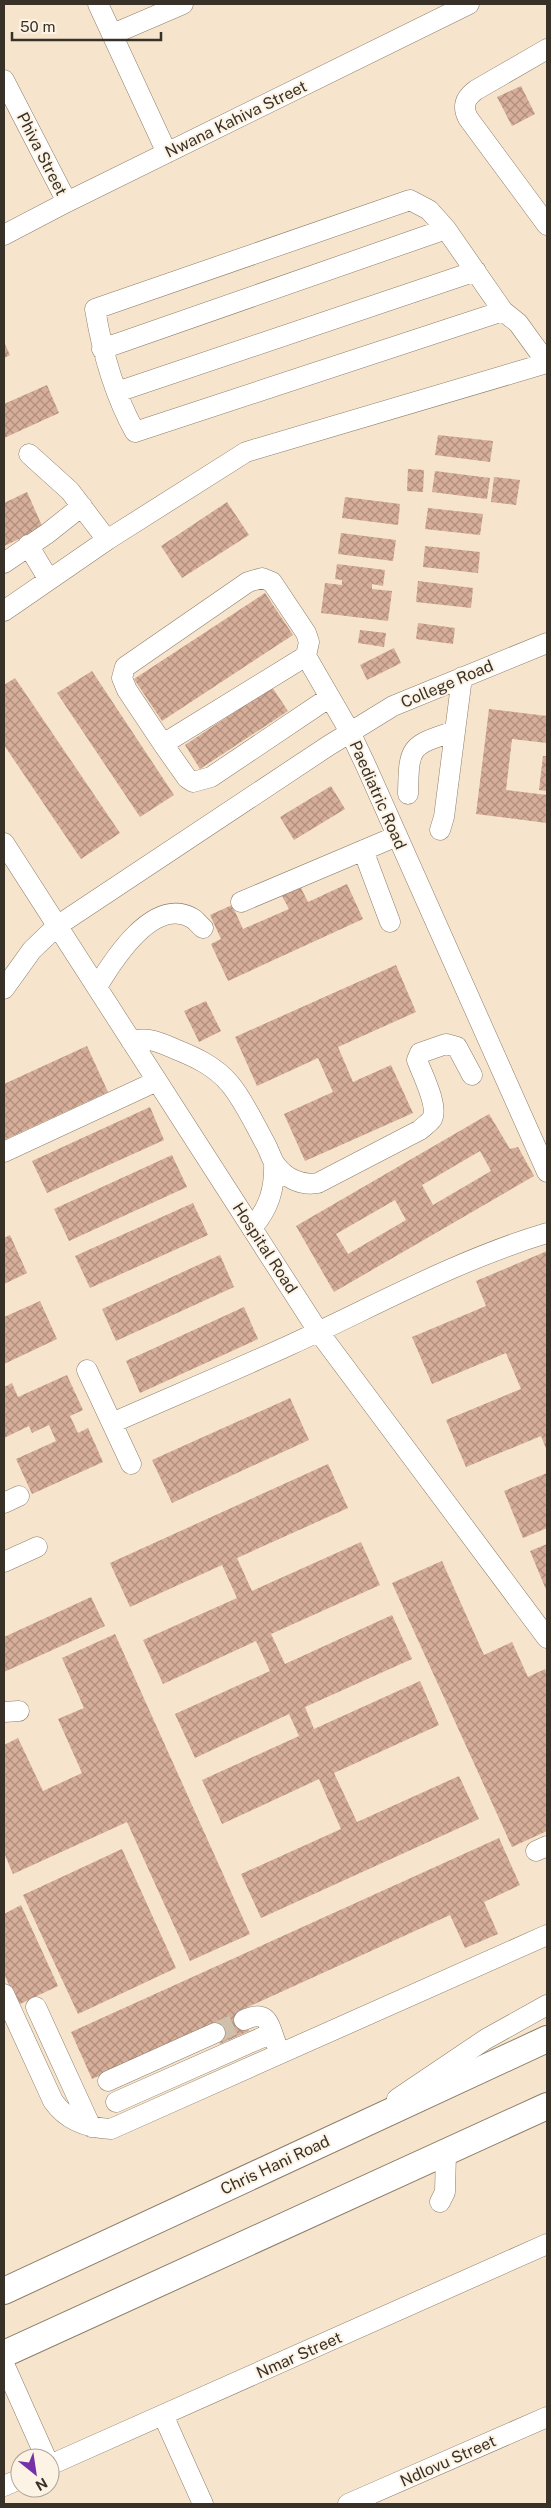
<svg xmlns="http://www.w3.org/2000/svg" width="551" height="2508" viewBox="0 0 551 2508" font-family="'Public Sans',sans-serif">
  <defs>
    <pattern id="building-cross-hatch" width="8" height="8" patternUnits="userSpaceOnUse" patternTransform="scale(1.25)"><rect width="8" height="8" fill="#d6ae99"/><path d="M0 0l8 8M0 8l8-8" fill="none" stroke="#af8e7d"/></pattern>
  </defs>
  <rect width="100%" height="100%" fill="#f6e4cc"/>
  <path fill="url(#building-cross-hatch)" fill-rule="evenodd" d="M 521,86 L 535,114 L 512,126 L 497,97 Z
    M 4,342 L 10,355 L 4,358 Z
    M 47,385 L 59,413 L 4,438 L 4,404 Z
    M 438,435 L 493,441 L 490,462 L 435,455 Z
    M 408,469 L 424,470 L 423,492 L 407,491 Z
    M 435,471 L 490,478 L 487,499 L 432,492 Z
    M 494,477 L 520,480 L 516,505 L 491,502 Z
    M 27,492 L 43,528 L 4,546 L 4,503 Z
    M 345,497 L 400,504 L 398,525 L 342,518 Z
    M 227,502 L 249,535 L 182,578 L 161,546 Z
    M 428,508 L 483,514 L 480,535 L 425,529 Z
    M 341,533 L 396,540 L 393,561 L 338,554 Z
    M 425,546 L 480,552 L 478,573 L 423,567 Z
    M 337,564 L 385,570 L 383,586 L 372,584 L 372,589 L 392,591 L 388,621 L 321,613 L 325,583 L 342,585 L 342,580 L 335,579 Z
    M 418,581 L 473,588 L 471,608 L 416,602 Z
    M 265,593 L 293,635 L 162,721 L 134,679 Z
    M 418,623 L 455,628 L 453,644 L 416,639 Z
    M 360,630 L 386,633 L 384,647 L 358,643 Z
    M 394,648 L 401,663 L 367,680 L 360,665 Z
    M 92,671 L 174,795 L 140,817 L 57,693 Z
    M 15,678 L 120,833 L 81,859 L 4,745 L 4,685 Z
    M 272,687 L 288,711 L 200,769 L 185,745 Z
    M 489,709 L 547,716 L 547,743 L 512,739 L 506,790 L 547,795 L 547,823 L 476,814 Z
    M 543,756 L 547,756 L 547,791 L 539,790 Z
    M 331,786 L 345,809 L 294,840 L 280,817 Z
    M 347,884 L 363,919 L 228,981 L 211,944 L 221,939 L 210,915 L 232,905 L 243,929 L 289,909 L 282,896 L 301,888 L 308,902 Z
    M 396,965 L 416,1012 L 338,1047 L 353,1082 L 391,1065 L 413,1113 L 305,1161 L 284,1114 L 333,1092 L 318,1058 L 257,1086 L 235,1037 Z
    M 206,1001 L 221,1031 L 199,1042 L 184,1011 Z
    M 87,1046 L 108,1092 L 4,1140 L 4,1084 Z
    M 150,1107 L 164,1140 L 47,1193 L 32,1161 Z
    M 489,1114 L 510,1149 L 518,1147 L 534,1176 L 334,1292 L 296,1226 ZM 480,1151 L 491,1171 L 433,1205 L 422,1185 ZM 395,1200 L 406,1220 L 348,1254 L 336,1234 Z
    M 172,1155 L 187,1187 L 69,1241 L 54,1209 Z
    M 193,1203 L 208,1235 L 90,1288 L 75,1256 Z
    M 10,1235 L 27,1273 L 4,1284 L 4,1238 Z
    M 547,1251 L 547,1451 L 541,1436 L 466,1467 L 446,1420 L 521,1389 L 506,1353 L 432,1384 L 412,1337 L 486,1306 L 476,1281 Z
    M 220,1255 L 234,1287 L 116,1341 L 102,1309 Z
    M 40,1301 L 57,1339 L 4,1364 L 4,1317 Z
    M 244,1307 L 258,1339 L 140,1393 L 126,1361 Z
    M 67,1375 L 83,1410 L 70,1416 L 78,1433 L 88,1428 L 103,1462 L 32,1494 L 16,1459 L 56,1441 L 49,1425 L 32,1433 L 29,1426 L 4,1438 L 4,1387 L 12,1383 L 18,1397 Z
    M 290,1398 L 309,1440 L 172,1503 L 152,1460 Z
    M 328,1464 L 348,1508 L 237,1558 L 252,1591 L 361,1542 L 380,1585 L 271,1634 L 285,1664 L 392,1615 L 412,1659 L 305,1707 L 314,1729 L 420,1681 L 439,1725 L 334,1773 L 357,1822 L 459,1776 L 479,1819 L 261,1918 L 241,1874 L 341,1829 L 319,1779 L 222,1824 L 202,1780 L 299,1736 L 289,1714 L 195,1758 L 175,1714 L 270,1671 L 256,1641 L 163,1684 L 143,1640 L 237,1598 L 222,1565 L 130,1607 L 110,1563 Z
    M 547,1473 L 547,1528 L 523,1538 L 504,1491 Z
    M 547,1544 L 547,1592 L 530,1551 Z
    M 442,1561 L 484,1655 L 512,1642 L 528,1677 L 545,1669 L 547,1674 L 547,1831 L 512,1847 L 392,1583 Z
    M 91,1597 L 105,1626 L 4,1672 L 4,1637 Z
    M 115,1634 L 250,1934 L 190,1961 L 127,1822 L 13,1874 L 4,1853 L 4,1745 L 18,1738 L 43,1791 L 82,1773 L 58,1719 L 84,1708 L 62,1658 Z
    M 499,1838 L 520,1885 L 484,1902 L 498,1934 L 465,1948 L 450,1915 L 239,2011 L 249,2031 L 220,2044 L 211,2025 L 92,2079 L 71,2032 Z
    M 122,1849 L 176,1968 L 78,2014 L 23,1895 Z
    M 21,1905 L 58,1986 L 18,2005 L 4,1974 L 4,1914 Z"/>
  <g fill="none" stroke-linecap="round" stroke-linejoin="round">
    <path stroke="#d0c0ab" stroke-width="20" stroke-dasharray="20 10" stroke-linecap="butt" d="M 215,2033 L 244,2020"/>
    <g stroke="#8d7d68" stroke-width="21">
      <path id="minor" d="M 98,4 L 167,153
        M 113,34 L 183,4
        M 547,49 L 476,90 C 465,98 462,106 468,118 L 547,225
        M 4,80 L 67,202
        M 4,235 L 67,202 L 469,4
        M 503,311 L 135,432 C 114,394 102,351 95,309 L 410,200 L 429,210 L 446,229 L 503,311 L 518,323 L 547,363
        M 102,349 L 446,229
        M 117,392 L 476,271
        M 29,454 L 70,491 L 107,540
        M 28,545 L 49,580
        M 4,563 L 48,533 L 82,506
        M 4,611 L 107,540 L 246,452 L 547,363
        M 306,656 L 163,744 L 127,690 L 122,678 L 125,667 L 248,582 L 262,578 L 272,582 L 306,633 L 309,642 L 306,656 L 350,732 L 367,768 L 547,1172
        M 163,744 L 187,778 L 193,782 L 211,777 L 330,697
        M 408,794 C 409,746 409,746 455,731
        M 440,830 L 444,817 L 462,677
        M 4,843 L 318,1331 L 547,1638
        M 363,850 L 390,922
        M 241,902 L 397,836
        M 97,987 C 112,962 153,896 192,918 C 196,920 199,925 203,928
        M 4,989 L 32,950 L 57,926 L 328,746 L 393,706 L 547,643
        M 131,1041 C 148,1037 159,1042 175,1049 C 195,1057 215,1066 230,1084 C 244,1101 254,1123 265,1143 C 269,1150 271,1158 275,1164 C 285,1178 301,1186 318,1183 L 420,1130 C 423,1127 429,1123 432,1119 C 439,1106 422,1074 417,1060 L 420,1053 L 446,1044 L 457,1047 L 472,1075
        M 4,1152 L 157,1081
        M 252,1228 C 269,1208 275,1189 274,1163
        M 87,1370 L 131,1464
        M 112,1423 C 171,1397 231,1372 290,1345 C 375,1306 457,1260 547,1233
        M 4,1503 L 19,1496
        M 4,1562 L 37,1547
        M 4,1712 L 19,1711
        M 536,1851 L 547,1846
        M 4,1994 L 53,2101 C 67,2121 87,2128 111,2129 L 547,1935
        M 36,2007 L 91,2127
        M 244,2020 C 269,2008 269,2026 277,2046
        M 108,2081 L 215,2033
        M 397,2099 L 486,2039 L 547,2005
        M 116,2102 L 272,2033
        M 440,2202 L 445,2192 L 446,2152
        M 4,2364 L 46,2458
        M 163,2415 L 203,2504
        M 50,2465 L 547,2244
        M 4,2486 L 20,2479
        M 348,2504 L 547,2417"/>
    </g>
    <g stroke="#8d7d68" stroke-width="28">
      <path id="major" d="M 4,2291 L 547,2039
        M 4,2354 L 547,2106"/>
    </g>
    <use href="#minor" stroke="#fff" stroke-width="20"/>
    <use href="#major" stroke="#fff" stroke-width="26"/>
  </g>
  <g text-anchor="middle" dominant-baseline="central" stroke-width="4" stroke-linejoin="round" paint-order="stroke">
    <g font-size="16" fill="#383128" stroke="#fdf3e4">
      <text transform="translate(236 119) rotate(-26)">Nwana Kahiva Street</text>
      <text transform="translate(42 154) rotate(63)">Phiva Street</text>
      <text transform="translate(447 684) rotate(-23)">College Road</text>
      <text transform="translate(378 795) rotate(66)">Paediatric Road</text>
      <text transform="translate(265 1248) rotate(57)">Hospital Road</text>
      <text transform="translate(275 2165) rotate(-25)">Chris Hani Road</text>
      <text transform="translate(299 2355) rotate(-24)">Nmar Street</text>
      <text transform="translate(448 2461) rotate(-24)">Ndlovu Street</text>
    </g>
  </g>
  <rect width="551" height="2508" fill="none" stroke="#383128" stroke-width="10"/>
  <g transform="translate(35 2473) rotate(150)"><circle r="24" fill="#fdf3e4" stroke="#aea599"/>
  <path d="M0-4L9 19L0 12L-9 19Z" fill="#7532a7"/>
  <text y="-8" font-size="14" font-weight="bold" text-anchor="middle" fill="#383128">N</text>
  </g>
  <path d="M12 32v8h149v-8" fill="none" stroke="#383128" stroke-width="2.5"/>
  <text x="20" y="32" font-size="15" fill="#383128" stroke="#fdf3e4" stroke-width="4" paint-order="stroke">50 m</text>
</svg>
